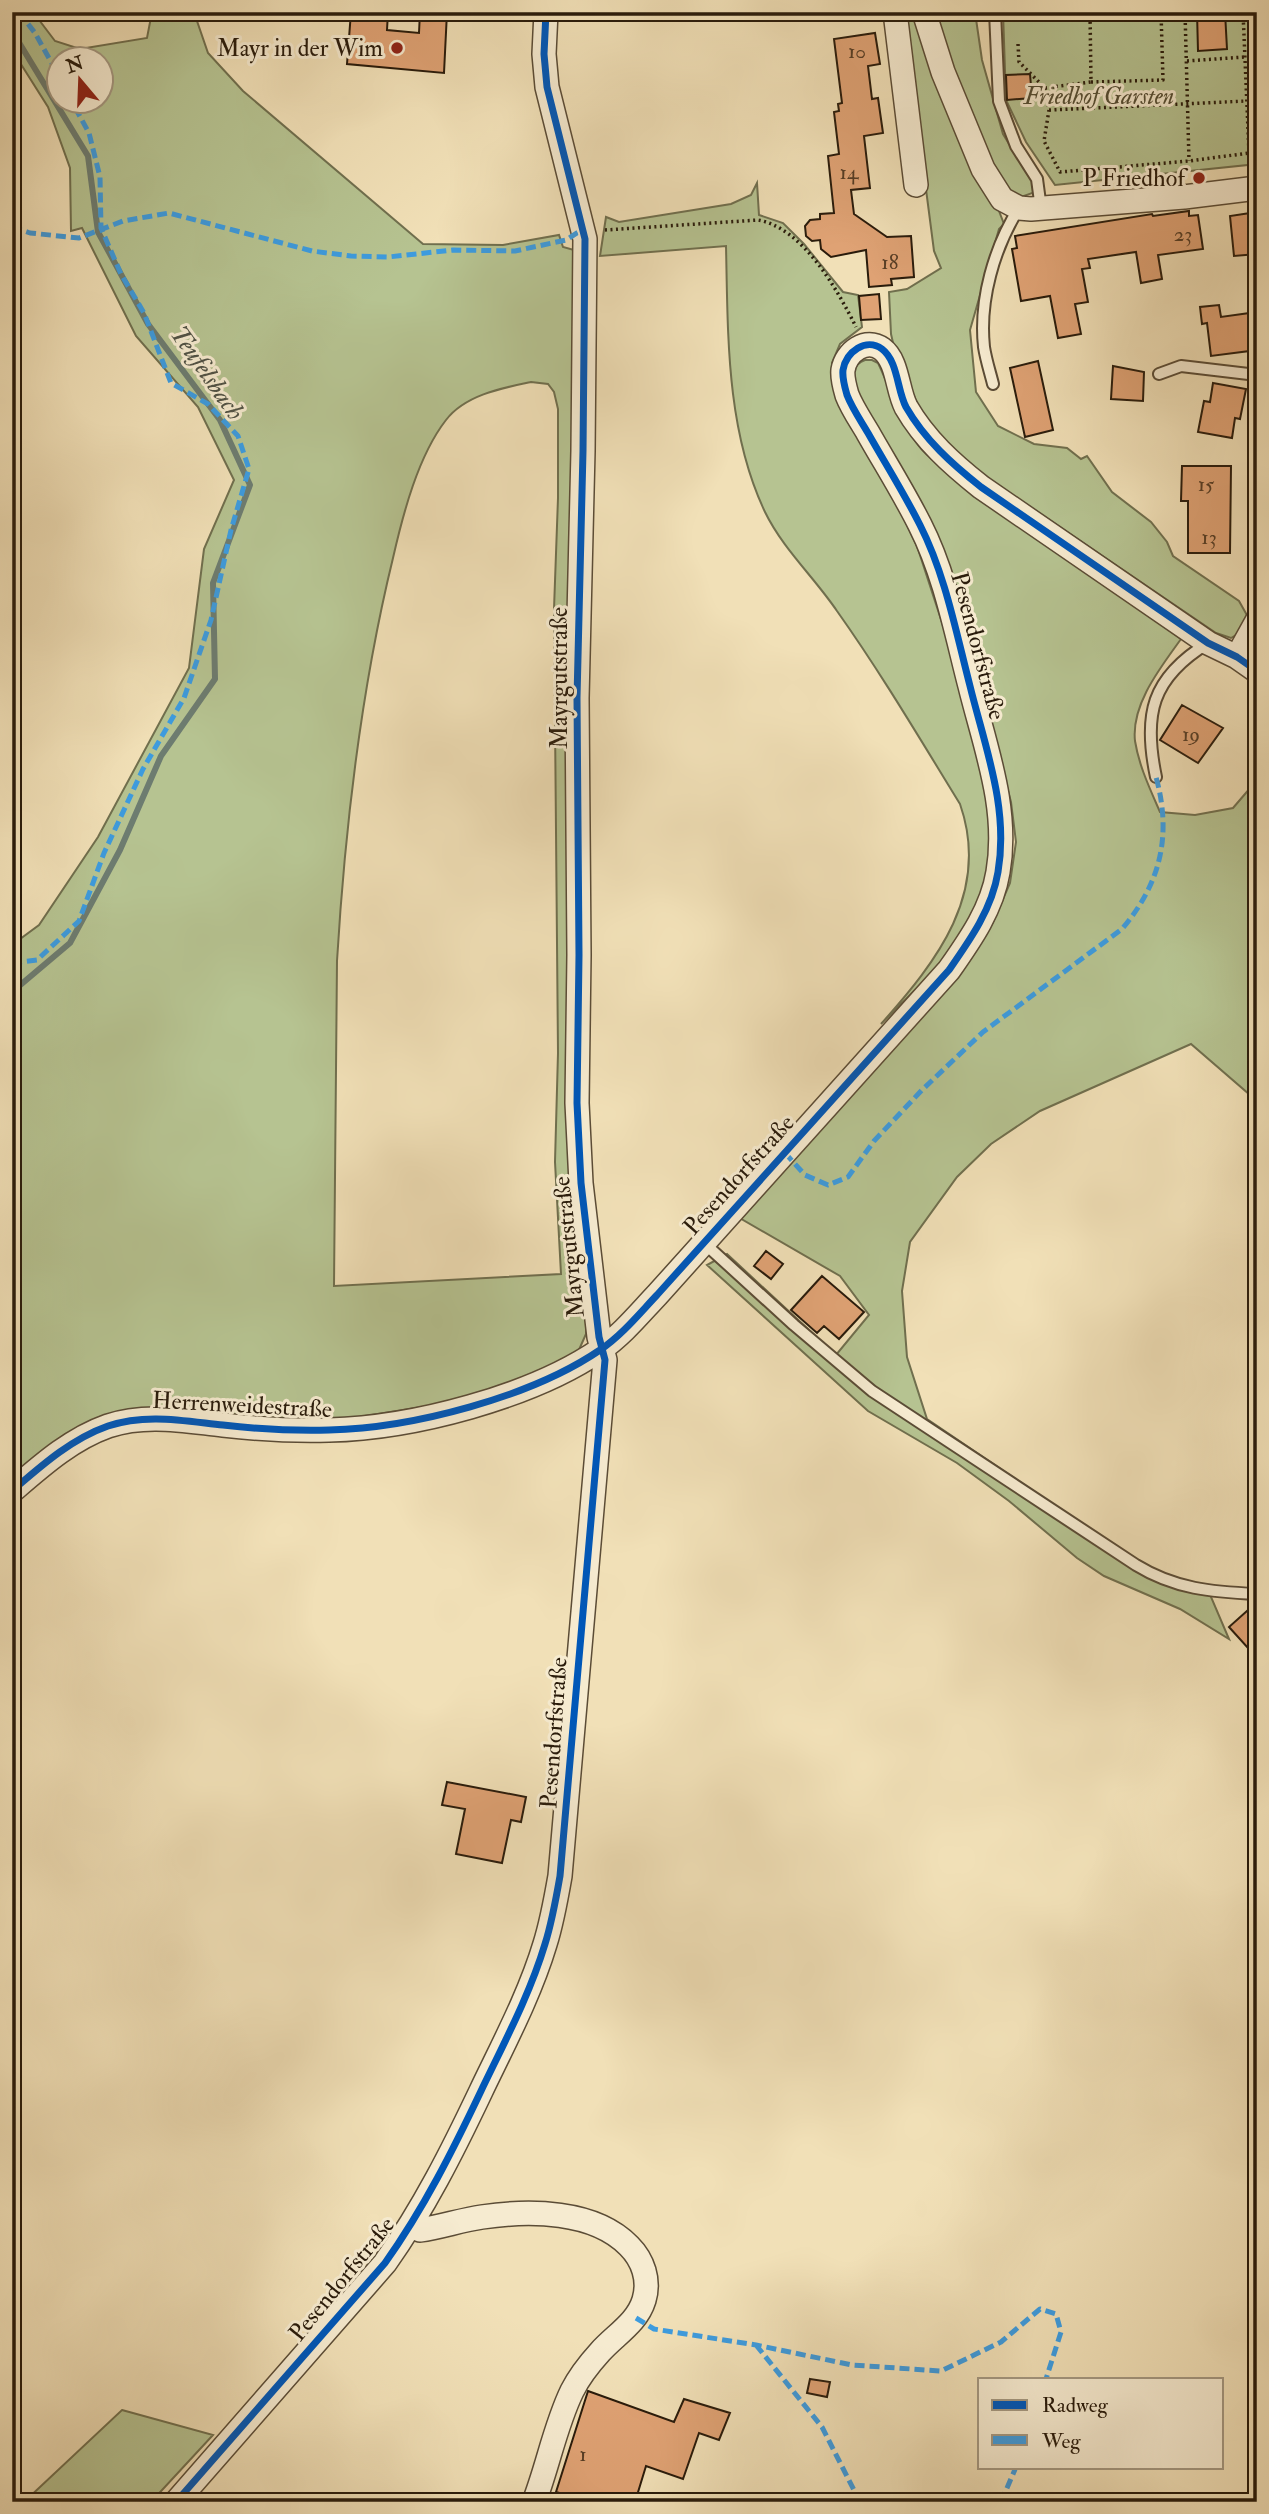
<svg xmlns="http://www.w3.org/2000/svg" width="1269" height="2514" viewBox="0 0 1269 2514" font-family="'IM FELL Double Pica',serif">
  <rect width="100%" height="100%" fill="#f1e0b7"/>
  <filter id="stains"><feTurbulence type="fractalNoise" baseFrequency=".00286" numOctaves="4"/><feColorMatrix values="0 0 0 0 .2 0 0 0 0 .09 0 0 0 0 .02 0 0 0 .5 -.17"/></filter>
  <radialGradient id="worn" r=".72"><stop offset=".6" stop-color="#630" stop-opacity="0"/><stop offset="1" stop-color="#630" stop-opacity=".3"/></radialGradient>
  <path fill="#b6c391" stroke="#706f4e" stroke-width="2" fill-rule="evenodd" d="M 12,12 L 33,12 L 55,41 L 80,49 L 147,38 L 152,12 L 244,12 L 228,21 L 197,21 L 208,53 L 243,91 L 423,244 L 503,245 L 559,235 L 563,247 L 574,250 L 586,1304 L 586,1334 L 578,1352 L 558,1366 L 454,1402 L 333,1421 L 142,1412 L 15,1476 L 12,1469 L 12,945 L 39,925 L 98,837 L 189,668 L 204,549 L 234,480 L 198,407 L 136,336 L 82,228 L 71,231 L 70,168 L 48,107 L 12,50 ZM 60,60 L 102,60 L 102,102 L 60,102 ZM 531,382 L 548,384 L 554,392 L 558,409 L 558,498 L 554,609 L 558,1053 L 555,1162 L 561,1274 L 334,1286 L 337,961 C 345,827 361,689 393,558 C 403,514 418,456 446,420 C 465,395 502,388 531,382 Z
    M 903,12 L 975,12 L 982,60 L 1003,134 L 1038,191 L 1001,204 L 999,211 L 1004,224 L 999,229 L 970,330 L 976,392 L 998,426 L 1034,444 L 1067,448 L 1081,459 L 1087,456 L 1112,492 L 1151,522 L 1167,542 L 1173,556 L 1239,601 L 1248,617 L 1241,632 L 1231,638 L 1216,633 L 961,460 L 922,414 L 896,356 L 891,334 L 889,292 L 907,289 L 941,268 L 934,251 Z
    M 1003,12 L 1254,12 L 1257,164 L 1055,185 L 1026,142 L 1006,100 Z
    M 757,183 L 759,215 L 783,223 L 804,244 L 843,292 L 858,295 L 862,327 L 840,344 L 832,363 L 833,386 L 898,506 L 917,546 L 948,641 L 986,784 L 993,842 L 986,880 L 977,904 L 948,957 L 881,1024 C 937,961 991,893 960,804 C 920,739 881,673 837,611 C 814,577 783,549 765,512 C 726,430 728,335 726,246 L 600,256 L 606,217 L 619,222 L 731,204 L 751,195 Z
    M 865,360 L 872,360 L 878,363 C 893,393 909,453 943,465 L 1181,639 C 1161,667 1131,704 1135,741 C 1139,766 1150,789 1160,812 L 1195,815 L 1233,808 L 1257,780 L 1257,1101 L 1191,1044 L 1040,1111 L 991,1144 L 957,1177 L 910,1242 L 902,1291 L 907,1357 L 927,1419 L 1119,1549 L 1173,1580 L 1227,1588 L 1211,1597 L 1229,1639 L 1180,1609 L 1104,1576 L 1077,1558 L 1009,1501 L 957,1463 L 868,1411 L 707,1265 L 727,1254 L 836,1355 L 869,1315 L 840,1276 L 738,1217 L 912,1027 L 970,960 L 993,922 L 1010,883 L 1016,842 L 1011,802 L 963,620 L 855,393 C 854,379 849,366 865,360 Z
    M 122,2410 L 213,2435 L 151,2502 L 24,2502 Z"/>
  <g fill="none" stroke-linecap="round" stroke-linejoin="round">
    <path stroke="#6d7c70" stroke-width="6" d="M 12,31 L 88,156 L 98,232 L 148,324 L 220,420 L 250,485 L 213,583 L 215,679 L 161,756 L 120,850 L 70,943 L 12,992"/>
  </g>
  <path fill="#dfa274" stroke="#291b0b" stroke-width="2" d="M 351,12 L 388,12 L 387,30 L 419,33 L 420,12 L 447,12 L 444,73 L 347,64 Z
    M 1197,12 L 1225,12 L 1227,49 L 1198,51 Z
    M 875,33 L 880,64 L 868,66 L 872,99 L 878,98 L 883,133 L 864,136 L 870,188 L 851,190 L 854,214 L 887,237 L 911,236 L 914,277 L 891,279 L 892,285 L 869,287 L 866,250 L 831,257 L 821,249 L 820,240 L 812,241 L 806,236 L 805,226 L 810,220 L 820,219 L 820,214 L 834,213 L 828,156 L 839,154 L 834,112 L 839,111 L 838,104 L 842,103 L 834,39 Z
    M 1030,74 L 1032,98 L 1007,100 L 1006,75 Z
    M 1189,211 L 1189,216 L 1198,215 L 1203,249 L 1158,255 L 1162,279 L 1141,283 L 1136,252 L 1088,259 L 1090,268 L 1082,269 L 1088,302 L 1075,304 L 1081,334 L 1058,338 L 1050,296 L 1021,301 L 1012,249 L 1017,248 L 1015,236 L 1152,214 L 1153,216 Z
    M 1257,212 L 1257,254 L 1234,256 L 1230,216 Z
    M 879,294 L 881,319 L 861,320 L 859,296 Z
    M 1219,305 L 1221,317 L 1257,312 L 1257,350 L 1211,356 L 1207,323 L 1202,324 L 1200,307 Z
    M 1038,361 L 1053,430 L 1025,437 L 1010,368 Z
    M 1113,366 L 1144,372 L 1143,401 L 1111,399 Z
    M 1213,383 L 1246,389 L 1240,419 L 1235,418 L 1232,438 L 1198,432 L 1204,401 L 1210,402 Z
    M 1182,466 L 1231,466 L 1230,553 L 1188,553 L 1188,501 L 1181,501 Z
    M 1182,705 L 1223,728 L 1198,763 L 1160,740 Z
    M 766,1251 L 783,1264 L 771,1279 L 754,1266 Z
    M 822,1276 L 864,1312 L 839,1339 L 824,1326 L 817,1333 L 791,1310 Z
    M 1257,1602 L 1257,1658 L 1229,1627 Z
    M 447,1782 L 526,1797 L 521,1822 L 511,1820 L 502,1863 L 456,1854 L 465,1809 L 442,1805 Z
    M 810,2379 L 830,2382 L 827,2397 L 807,2393 Z
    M 588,2391 L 674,2422 L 684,2399 L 730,2413 L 719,2440 L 699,2433 L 683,2479 L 646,2466 L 635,2502 L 590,2502 L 556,2492 Z"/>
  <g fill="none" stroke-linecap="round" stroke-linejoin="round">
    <g stroke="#5b4c36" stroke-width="14">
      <path id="lane" d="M 995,12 L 999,101 L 1016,146 L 1037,179 L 1041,209
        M 1159,374 L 1181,366 L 1257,375
        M 993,384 C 990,372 986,360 984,347 C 979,300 994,248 1019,208
        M 1156,777 C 1143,715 1151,678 1208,643
        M 704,1243 L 794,1325 L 872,1391 L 1136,1565 C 1175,1589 1212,1592 1257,1594"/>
    </g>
    <g stroke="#5b4c36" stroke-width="26">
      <path id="street" d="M 895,12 L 916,185
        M 924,12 L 943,72 L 983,169 L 1002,199 L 1019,208 L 1031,209 L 1184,197 L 1257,188
        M 1237,657 L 1257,621
        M 12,1491 C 41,1466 71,1439 108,1426 C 146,1413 185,1421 223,1425 C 258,1429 294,1431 329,1430 C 413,1428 531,1397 600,1350 C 622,1335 639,1314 657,1295 L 949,970 C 970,940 992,909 998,872 C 1009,808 985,747 970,686 C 956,632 945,574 920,525 C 904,493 885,463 868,433 C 861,421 852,408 847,395 C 845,388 842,378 843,370 C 846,352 866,337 882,349 C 898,361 897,390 906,407 C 925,440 952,464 981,487 L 1208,643 L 1237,657 L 1257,671
        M 411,2226 L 420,2230 C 441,2227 461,2220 482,2217 C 529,2210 594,2210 629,2246 C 643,2260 650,2280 644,2300 C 637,2323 615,2335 600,2352 C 590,2363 579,2377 572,2391 C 555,2426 548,2466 534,2502
        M 176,2502 L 385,2263 C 424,2208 453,2150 481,2091 C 504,2043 530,1994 545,1944 C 552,1922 556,1899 560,1876 L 605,1360 L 599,1337 L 581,1183 L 577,1103 L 579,955 L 577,698 L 583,451 L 585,239 L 547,87 L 544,54 L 546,12"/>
    </g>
    <path stroke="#291b0b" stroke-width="3.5" stroke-dasharray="2 3.5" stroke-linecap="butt" d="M 1185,12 L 1189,161
      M 1018,44 L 1019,62 L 1045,88 L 1049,110 L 1044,141 L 1060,172 L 1189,161 L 1249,153 L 1243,12
      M 1187,61 L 1244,57
      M 1091,82 L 1163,80 L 1161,12
      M 1045,88 L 1091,82 L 1090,12
      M 1049,110 L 1246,101
      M 605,230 L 758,220 C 803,228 837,289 856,327"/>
    <use href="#lane" stroke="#f6ebd0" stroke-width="10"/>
    <use href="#street" stroke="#f6ebd0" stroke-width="23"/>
    <path stroke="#3d9bde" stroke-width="5" stroke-dasharray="10 5" stroke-linecap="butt" d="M 19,12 L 35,33 L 60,78
      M 12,227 L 30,233 L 79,238 L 123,221 L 169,213 L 312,251 L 351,256 L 388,257 L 453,250 L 515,251 L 566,240 L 583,229
      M 12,963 L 37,960 L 79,921 L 104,853 L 143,769 L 184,698 L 211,620 L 231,530 L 249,469 L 238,436 L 208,404 L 171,383 L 144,313 L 121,274 L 101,228 L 100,177 L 89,133 L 72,102
      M 785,1153 L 805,1175 L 828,1185 L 848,1177 L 874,1141 L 922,1090 L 983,1032 L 1122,929 C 1161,883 1172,835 1156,777
      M 636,2318 L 654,2329 L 756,2345 L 852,2365 L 941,2371 L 1001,2342 L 1040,2309 L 1056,2314 L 1061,2332 L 1046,2379
      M 756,2345 L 822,2427 L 860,2502
      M 1001,2502 L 1016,2467"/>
    <g stroke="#f6ebd0" stroke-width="11">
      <path id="cycleway" d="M 12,1491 C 41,1466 71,1439 108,1426 C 146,1413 185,1421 223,1425 C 258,1429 294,1431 329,1430 C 413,1428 531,1397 600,1350 C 622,1335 639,1314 657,1295 L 949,970 C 970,940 992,909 998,872 C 1009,808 985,747 970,686 C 956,632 945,574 920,525 C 904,493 885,463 868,433 C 861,421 852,408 847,395 C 845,388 842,378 843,370 C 846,352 866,337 882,349 C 898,361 897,390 906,407 C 925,440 952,464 981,487 L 1208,643 L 1237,657 L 1257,671
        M 176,2502 L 385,2263 C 424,2208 453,2150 481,2091 C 504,2043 530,1994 545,1944 C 552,1922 556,1899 560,1876 L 605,1360 L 599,1337 L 581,1183 L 577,1103 L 579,955 L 577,698 L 583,451 L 585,239 L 547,87 L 544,54 L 546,12"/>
    </g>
    <use href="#cycleway" stroke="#0057b8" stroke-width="7"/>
  </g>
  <g fill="#8f2418" stroke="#f6ebd0" stroke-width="2.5">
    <circle cx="397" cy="48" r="7"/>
    <circle cx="1199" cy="178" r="7"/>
  </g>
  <g text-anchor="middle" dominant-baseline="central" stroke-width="6" stroke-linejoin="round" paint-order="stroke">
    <g font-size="21" fill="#563d25">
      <text x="857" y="51">10</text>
      <text x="849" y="172">14</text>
      <text x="1183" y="234">23</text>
      <text x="890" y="262">18</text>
      <text x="1206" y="484">15</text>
      <text x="1209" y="537">13</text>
      <text x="1191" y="734">19</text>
      <text x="583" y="2454">1</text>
    </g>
    <g font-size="24" fill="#291b0b" stroke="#f6ebd0" text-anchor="end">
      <text x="383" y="48">Mayr in der Wim</text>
      <text x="1185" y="178">P Friedhof</text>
    </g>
    <g font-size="24" font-style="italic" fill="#534d33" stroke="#f6ebd0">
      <text x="1099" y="96">Friedhof Garsten</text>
    </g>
    <g font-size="24" fill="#291b0b" stroke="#f6ebd0">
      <text transform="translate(978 646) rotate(75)">Pesendorfstraße</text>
      <text transform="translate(559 678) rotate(-90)">Mayrgutstraße</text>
      <text transform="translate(739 1175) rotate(-48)">Pesendorfstraße</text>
      <text transform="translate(569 1247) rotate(-96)">Mayrgutstraße</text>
      <text transform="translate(242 1405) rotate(3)">Herrenweidestraße</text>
      <text transform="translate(554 1733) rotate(-86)">Pesendorfstraße</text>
      <text transform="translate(342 2279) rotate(-51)">Pesendorfstraße</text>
    </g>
    <g font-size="26" font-style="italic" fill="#515346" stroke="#f6ebd0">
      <text transform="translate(207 373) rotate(55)">Teufelsbach</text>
    </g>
  </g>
  <rect width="1269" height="2514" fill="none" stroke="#f1e0b7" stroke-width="42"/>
  <rect x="14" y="14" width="1241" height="2486" fill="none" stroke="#291b0b" stroke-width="3.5"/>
  <rect x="21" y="21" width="1227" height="2472" fill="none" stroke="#291b0b" stroke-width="2"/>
  <rect x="978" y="2378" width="245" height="91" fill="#f6ebd0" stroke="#a49881" stroke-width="2"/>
  <rect x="992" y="2400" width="35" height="10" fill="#0057b8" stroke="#a49881" stroke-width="2"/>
  <text x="1042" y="2412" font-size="21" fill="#291b0b">Radweg</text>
  <rect x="992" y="2435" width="35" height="10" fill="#3d9bde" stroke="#a49881" stroke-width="2"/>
  <text x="1042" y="2448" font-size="21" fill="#291b0b">Weg</text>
  <g transform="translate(80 80) rotate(341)"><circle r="33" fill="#f6ebd0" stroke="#a49881" stroke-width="2"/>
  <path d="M0-5L12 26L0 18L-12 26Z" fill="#8f2418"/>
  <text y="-10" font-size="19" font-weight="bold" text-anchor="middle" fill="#291b0b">N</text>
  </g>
  <rect width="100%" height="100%" filter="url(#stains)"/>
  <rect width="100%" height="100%" fill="url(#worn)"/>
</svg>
